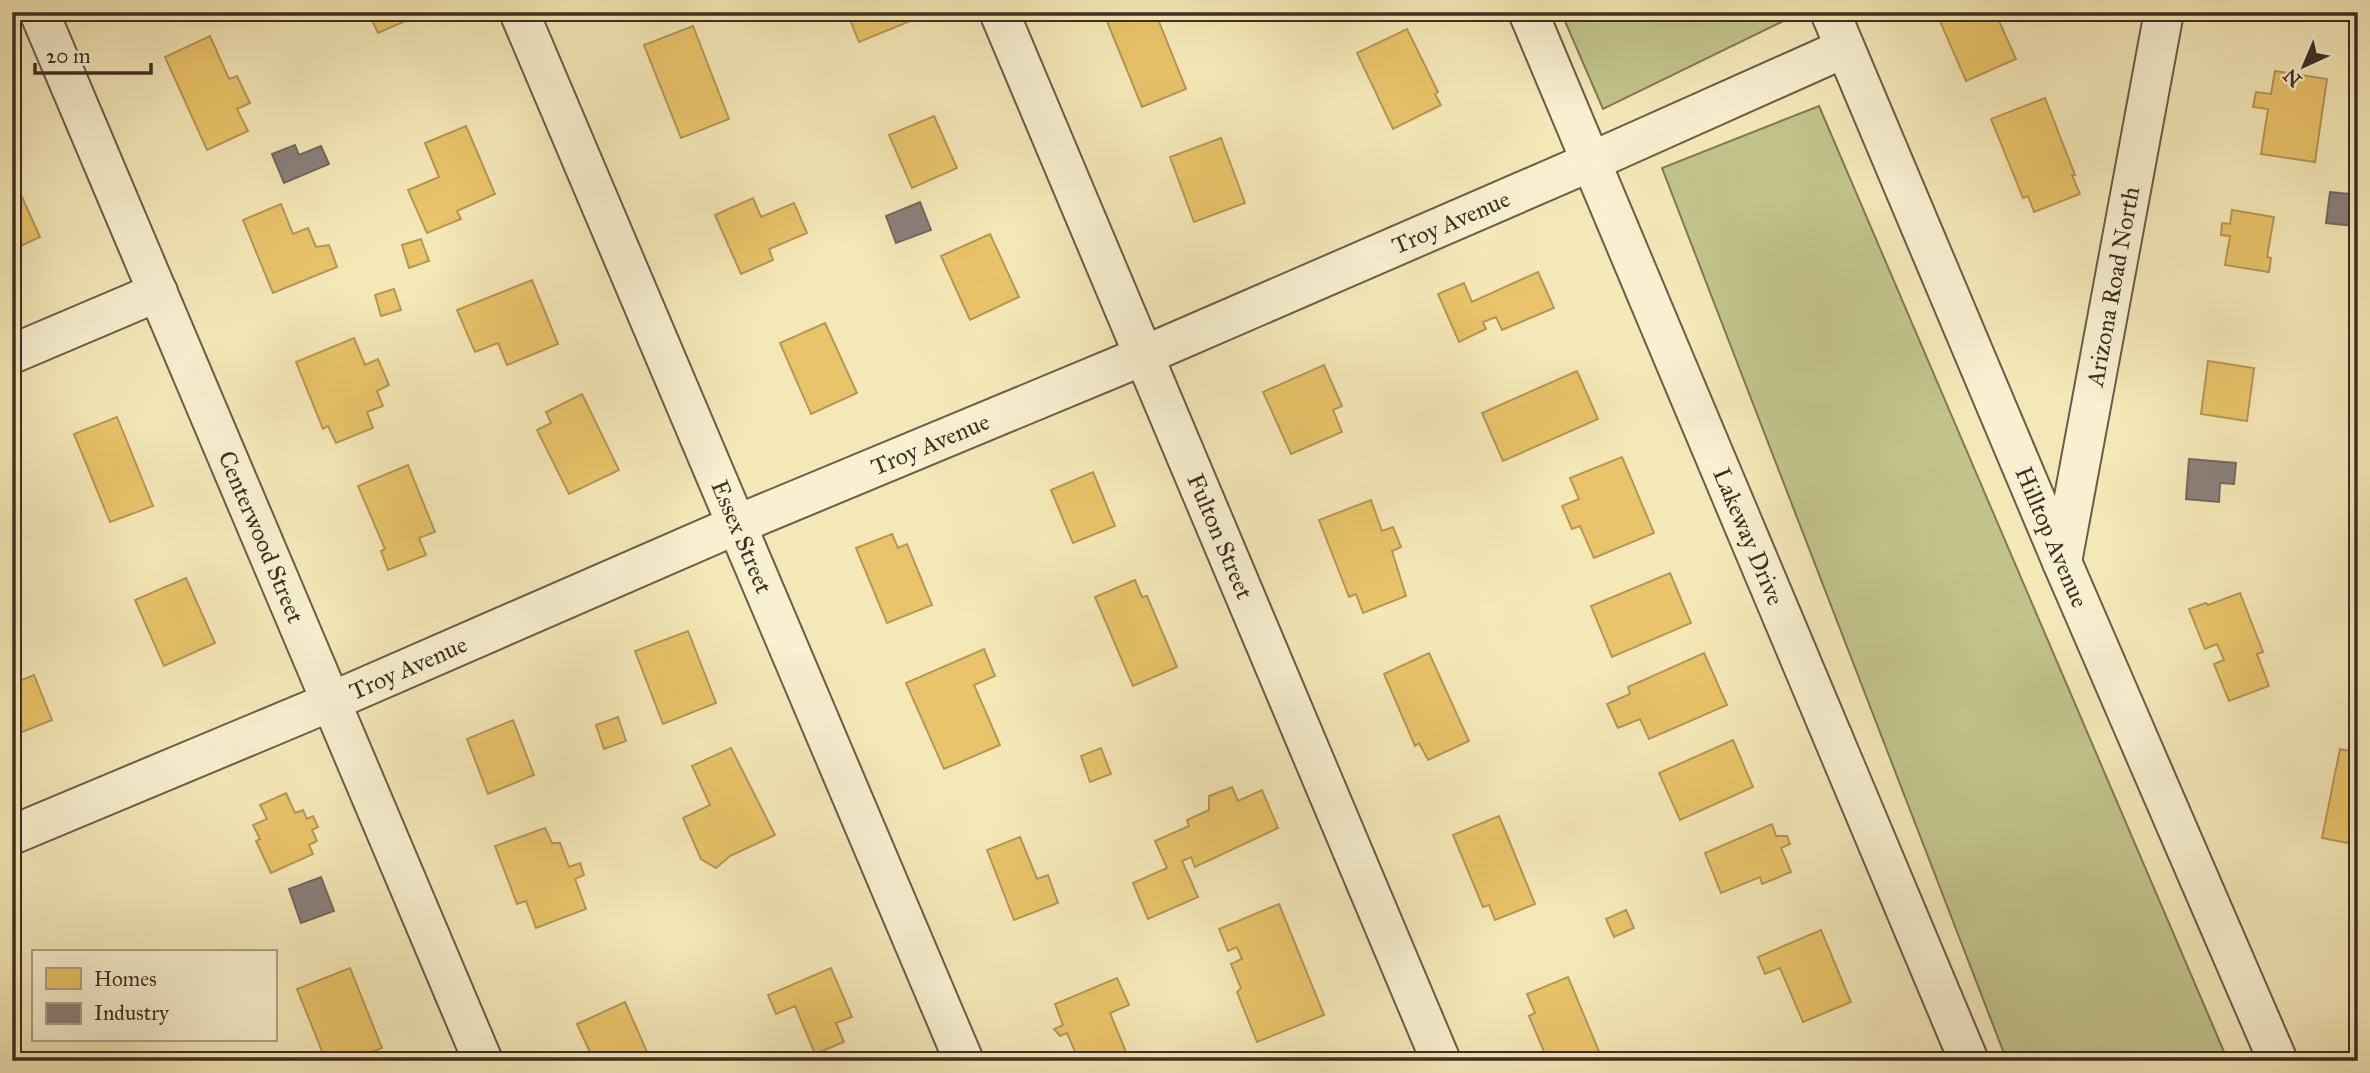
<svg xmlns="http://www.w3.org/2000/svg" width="2370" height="1073" viewBox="0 0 2370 1073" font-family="'IM FELL Great Primer',serif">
  <rect width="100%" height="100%" fill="#f5e8b7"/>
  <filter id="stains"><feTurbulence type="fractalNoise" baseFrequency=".00286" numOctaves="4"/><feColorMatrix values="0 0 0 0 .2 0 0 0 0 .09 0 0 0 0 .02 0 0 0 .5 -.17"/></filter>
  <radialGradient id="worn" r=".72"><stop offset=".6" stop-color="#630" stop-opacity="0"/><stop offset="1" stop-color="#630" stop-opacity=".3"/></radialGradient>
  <path fill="#c2c48a" stroke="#807958" stroke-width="2" d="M 1561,12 L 1802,12 L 1603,109 Z
    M 1819,106 L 2228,1061 L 2007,1061 L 1662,168 Z"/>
  <path fill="#e9c46a" stroke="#b69755" stroke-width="2" d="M 368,12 L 418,12 L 419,15 L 378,33 Z
    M 847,12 L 904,12 L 908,22 L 859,42 Z
    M 1124,12 L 1155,12 L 1186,89 L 1142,107 L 1106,19 Z
    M 1936,12 L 1995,12 L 2016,59 L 1966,81 Z
    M 693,26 L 729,119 L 681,138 L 644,45 Z
    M 1407,29 L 1438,92 L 1435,94 L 1441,105 L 1393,129 L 1357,53 Z
    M 210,36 L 229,79 L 237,76 L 250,103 L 237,109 L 248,131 L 207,150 L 165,57 Z
    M 2275,71 L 2327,79 L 2315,162 L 2261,154 L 2268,109 L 2253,107 L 2256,92 L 2271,94 Z
    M 2045,98 L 2075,175 L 2072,175 L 2080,194 L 2034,212 L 2028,196 L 2023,198 L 1991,119 Z
    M 934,116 L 957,168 L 912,188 L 889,135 Z
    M 466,126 L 495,194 L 457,211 L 461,219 L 427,233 L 408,190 L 439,177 L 425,143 Z
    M 1221,138 L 1245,203 L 1194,222 L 1170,157 Z
    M 12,175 L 40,237 L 12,250 Z
    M 753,198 L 761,217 L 794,203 L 807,233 L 769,249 L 773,260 L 741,274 L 715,215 Z
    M 281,204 L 293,234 L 308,228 L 316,247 L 329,245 L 337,267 L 273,293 L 243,220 Z
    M 2232,210 L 2274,217 L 2267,257 L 2271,258 L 2269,272 L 2225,265 L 2230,236 L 2221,235 L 2222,223 L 2230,224 Z
    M 990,234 L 1019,297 L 970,320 L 941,256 Z
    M 421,239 L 429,261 L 409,268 L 402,245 Z
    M 1538,272 L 1554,308 L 1502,330 L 1496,317 L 1483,322 L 1486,329 L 1459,342 L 1438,294 L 1464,283 L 1472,302 Z
    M 532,280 L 558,344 L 507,365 L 498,343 L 475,352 L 457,310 Z
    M 394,289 L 401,310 L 381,316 L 375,295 Z
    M 825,323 L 857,393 L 811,414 L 780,343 Z
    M 354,338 L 365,365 L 378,359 L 389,385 L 377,391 L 383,406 L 367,412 L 373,428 L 336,443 L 328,426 L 323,429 L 296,362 Z
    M 2208,361 L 2254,368 L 2247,421 L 2201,414 Z
    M 1324,365 L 1342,406 L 1333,410 L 1342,432 L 1291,454 L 1263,392 Z
    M 1577,371 L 1598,419 L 1503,461 L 1482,413 Z
    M 582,394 L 619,470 L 569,494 L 537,430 L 551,423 L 546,412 Z
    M 117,417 L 153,506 L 110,522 L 74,434 Z
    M 1622,457 L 1654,533 L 1594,558 L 1580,526 L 1572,529 L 1562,506 L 1579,499 L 1570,478 Z
    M 408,465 L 435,532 L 419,538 L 426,555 L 388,570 L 381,551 L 385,549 L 358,486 Z
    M 1093,472 L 1115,526 L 1073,543 L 1051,490 Z
    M 1371,500 L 1382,531 L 1393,527 L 1401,547 L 1392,551 L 1406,596 L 1363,613 L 1356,594 L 1349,597 L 1319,520 Z
    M 892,534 L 898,548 L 907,544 L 932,605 L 887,623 L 856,548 Z
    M 1670,573 L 1691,623 L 1612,657 L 1591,606 Z
    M 186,578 L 215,643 L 164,666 L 135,600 Z
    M 1135,580 L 1142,597 L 1147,596 L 1177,667 L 1133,686 L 1095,597 Z
    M 2240,593 L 2263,652 L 2257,654 L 2269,686 L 2229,701 L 2214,664 L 2224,660 L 2217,644 L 2205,649 L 2189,609 L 2206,603 L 2208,605 Z
    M 688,631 L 716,703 L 663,724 L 635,651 Z
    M 984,649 L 995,676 L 974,685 L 1000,745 L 944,769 L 906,683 Z
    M 1429,653 L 1469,741 L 1428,760 L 1419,743 L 1415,746 L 1384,674 Z
    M 1704,653 L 1727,705 L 1649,739 L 1640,719 L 1618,728 L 1607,704 L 1630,694 L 1628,687 Z
    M 34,675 L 52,720 L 12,736 L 12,684 Z
    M 618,717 L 626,741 L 604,749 L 596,725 Z
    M 513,720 L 534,775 L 488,794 L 467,739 Z
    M 1733,740 L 1753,787 L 1680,820 L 1659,773 Z
    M 731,748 L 775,835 L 730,856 L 716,868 L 701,859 L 683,818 L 710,805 L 692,766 Z
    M 1101,748 L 1111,774 L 1090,782 L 1081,756 Z
    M 2340,749 L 2358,753 L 2358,845 L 2322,838 Z
    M 1232,787 L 1238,801 L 1262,790 L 1278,828 L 1195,867 L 1191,857 L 1182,861 L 1198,897 L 1148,919 L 1133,883 L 1167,868 L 1155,841 L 1189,826 L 1187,820 L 1209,810 L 1209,796 Z
    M 286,793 L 295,813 L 303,810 L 307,819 L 313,816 L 318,827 L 312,830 L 317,841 L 309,845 L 313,854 L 271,873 L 256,841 L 260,839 L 253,825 L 267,819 L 260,805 Z
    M 1499,816 L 1535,904 L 1495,920 L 1489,905 L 1483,907 L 1453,835 Z
    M 1772,824 L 1776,836 L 1787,836 L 1790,844 L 1781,848 L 1791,872 L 1762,884 L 1760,877 L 1721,893 L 1705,853 Z
    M 545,828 L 552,843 L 560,843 L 569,867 L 580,863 L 584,875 L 575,879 L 586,909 L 536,928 L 526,901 L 517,904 L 495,846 Z
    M 1020,837 L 1037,879 L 1048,875 L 1058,903 L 1014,920 L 987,850 Z
    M 1279,904 L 1324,1015 L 1257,1042 L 1237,992 L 1241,988 L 1231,964 L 1242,959 L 1237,947 L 1228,951 L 1219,929 Z
    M 1626,910 L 1634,928 L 1614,937 L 1606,919 Z
    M 1821,930 L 1851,1002 L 1803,1022 L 1780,968 L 1765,974 L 1758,957 Z
    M 350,968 L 382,1048 L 349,1061 L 326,1061 L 297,989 Z
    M 831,968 L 852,1017 L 836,1023 L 844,1042 L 815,1054 L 795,1006 L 776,1014 L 768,995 Z
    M 1568,977 L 1603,1061 L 1548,1061 L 1529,1016 L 1535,1013 L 1527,994 Z
    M 1117,978 L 1129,1005 L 1110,1013 L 1126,1052 L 1121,1054 L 1124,1061 L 1079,1061 L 1067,1033 L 1060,1036 L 1054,1029 L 1063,1025 L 1055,1004 Z
    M 625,1002 L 651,1061 L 594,1061 L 577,1024 Z"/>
  <path fill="#8a817c" stroke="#746862" stroke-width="2" d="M 295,145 L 299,155 L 321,146 L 329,164 L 284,183 L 272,154 Z
    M 2330,192 L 2358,195 L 2355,226 L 2326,223 Z
    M 920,202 L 931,230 L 896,243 L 886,216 Z
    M 2189,459 L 2236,463 L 2234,484 L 2220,483 L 2219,502 L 2186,499 Z
    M 321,877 L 334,911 L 301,923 L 289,889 Z"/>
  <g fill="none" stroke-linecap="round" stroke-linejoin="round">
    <g stroke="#6c5c4a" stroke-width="42">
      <g id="minor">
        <path id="s1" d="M 39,12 L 483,1061"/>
        <path id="s2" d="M 519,12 L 964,1061"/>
        <path id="s3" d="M 999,12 L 1441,1061"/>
        <path id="s4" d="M 1528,12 L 1969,1061"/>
        <path id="s5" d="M 1830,12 L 2062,562 L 2278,1061"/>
        <path d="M 12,354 L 158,292"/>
        <path id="s6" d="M 2062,562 L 2164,12"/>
        <path id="s7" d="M 12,835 L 330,702 L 736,525 L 1145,355 L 1590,162 L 1845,48"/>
      </g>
    </g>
    <use href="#minor" stroke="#f8f0d0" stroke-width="38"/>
  </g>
  <g text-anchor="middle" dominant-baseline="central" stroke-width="7" stroke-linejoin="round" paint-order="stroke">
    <g font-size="24" fill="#3f2e25" stroke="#f8f0d0">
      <text stroke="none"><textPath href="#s7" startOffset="1564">Troy Avenue</textPath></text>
      <text stroke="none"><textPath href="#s6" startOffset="280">Arizona Road North</textPath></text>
      <text stroke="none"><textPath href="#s7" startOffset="998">Troy Avenue</textPath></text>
      <text stroke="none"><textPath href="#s2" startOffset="570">Essex Street</textPath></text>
      <text stroke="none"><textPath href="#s3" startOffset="569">Fulton Street</textPath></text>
      <text stroke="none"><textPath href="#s1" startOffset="570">Centerwood Street</textPath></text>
      <text stroke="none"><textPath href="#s4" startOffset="569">Lakeway Drive</textPath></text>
      <text stroke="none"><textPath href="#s5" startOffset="570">Hilltop Avenue</textPath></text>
      <text stroke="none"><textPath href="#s7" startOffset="430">Troy Avenue</textPath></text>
    </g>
  </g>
  <rect width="2370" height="1073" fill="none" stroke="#f5e8b7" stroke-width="42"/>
  <rect x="14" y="14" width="2342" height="1045" fill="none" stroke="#3f2e25" stroke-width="3.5"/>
  <rect x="21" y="21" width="2328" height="1031" fill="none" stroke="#3f2e25" stroke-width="2"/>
  <rect x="32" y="950" width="245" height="91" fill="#f8f0d0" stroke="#aea28c" stroke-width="2"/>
  <rect x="46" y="968" width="35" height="21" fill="#e9c46a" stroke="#aea28c" stroke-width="2"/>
  <text x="94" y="986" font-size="21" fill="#3f2e25">Homes</text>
  <rect x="46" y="1003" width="35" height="21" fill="#8a817c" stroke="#aea28c" stroke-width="2"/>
  <text x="94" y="1020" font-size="21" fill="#3f2e25">Industry</text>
  <g transform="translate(2304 66) rotate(224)" stroke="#f8f0d0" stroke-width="5" paint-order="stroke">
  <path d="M0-5L12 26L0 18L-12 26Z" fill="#3f2e25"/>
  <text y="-10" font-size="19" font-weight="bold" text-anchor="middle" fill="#3f2e25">N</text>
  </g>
  <path d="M35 63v10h116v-10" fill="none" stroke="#3f2e25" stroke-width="3.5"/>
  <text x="46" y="63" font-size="21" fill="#3f2e25" stroke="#f8f0d0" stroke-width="5" paint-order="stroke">20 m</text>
  <rect width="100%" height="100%" filter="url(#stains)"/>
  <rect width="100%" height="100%" fill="url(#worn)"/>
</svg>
